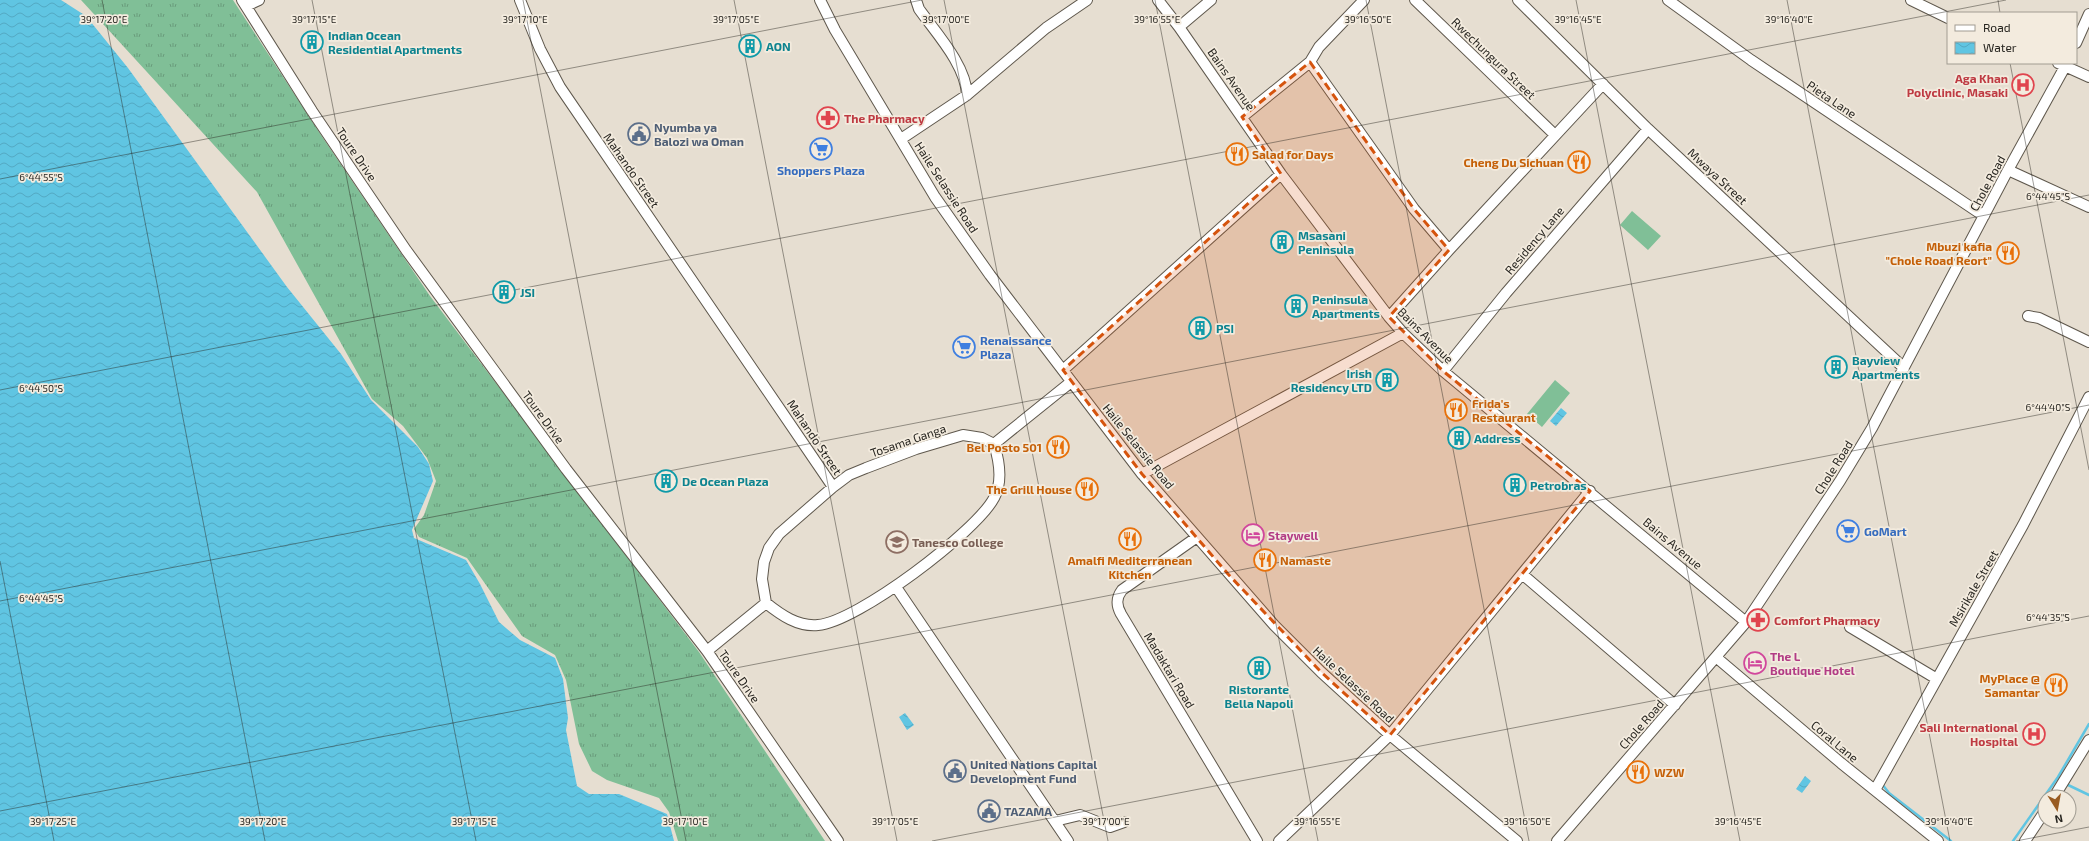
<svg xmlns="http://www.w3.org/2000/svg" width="2089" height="841" viewBox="0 0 2089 841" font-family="'Exo 2',sans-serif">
  <defs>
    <pattern id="grass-tufts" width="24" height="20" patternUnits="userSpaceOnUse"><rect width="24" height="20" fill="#80bf97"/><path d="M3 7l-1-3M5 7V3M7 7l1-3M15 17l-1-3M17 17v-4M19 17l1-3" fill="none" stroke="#699b7b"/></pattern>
    <pattern id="water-waves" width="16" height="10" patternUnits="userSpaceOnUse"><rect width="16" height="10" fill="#60c5e2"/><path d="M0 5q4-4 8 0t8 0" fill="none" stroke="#53a9c2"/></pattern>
  </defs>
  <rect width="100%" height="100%" fill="#e6ded1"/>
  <path fill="url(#grass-tufts)" d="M 81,0 L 233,0 L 323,138 L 430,296 L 699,652 L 825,841 L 678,841 L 669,812 L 659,798 L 607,780 L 592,771 L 579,744 L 566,680 L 555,655 L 522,636 L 467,558 L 419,537 L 414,529 L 424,515 L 436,481 L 427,458 L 403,426 L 372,399 L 257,192 Z"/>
  <path fill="#80bf97" d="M 1632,211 L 1661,236 L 1648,250 L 1620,225 Z
    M 1555,380 L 1570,393 L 1542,427 L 1527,414 Z"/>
  <path fill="url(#water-waves)" d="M 0,0 L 61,0 L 86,16 L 128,68 L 287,287 L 341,354 L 371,400 L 418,447 L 429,464 L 433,481 L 412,530 L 414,538 L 466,560 L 480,584 L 499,622 L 520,640 L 555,658 L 563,679 L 568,718 L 566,730 L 577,786 L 589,794 L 619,794 L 667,814 L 674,841 L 0,841 Z
    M 1561,408 L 1567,413 L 1556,426 L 1550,421 Z
    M 905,713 L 914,725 L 907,730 L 899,717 Z
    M 1805,776 L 1811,781 L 1802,793 L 1796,789 Z"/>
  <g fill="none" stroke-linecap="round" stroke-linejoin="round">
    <path stroke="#60c5e2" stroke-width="2.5" d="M 1882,784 L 1889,793 L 1951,841
      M 2066,784 L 2089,795
      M 2013,841 L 2058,777 L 2089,724"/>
    <g stroke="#5f584d" stroke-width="12">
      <path id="minor" d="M 242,0 L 312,111 L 406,250 L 566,469 L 707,651 L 838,841
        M 520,0 L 540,49 L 560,87 L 833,487
        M 820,0 L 835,30 L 935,197 L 990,275 L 1142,474 L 1274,625 L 1321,672 L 1390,735 L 1517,841
        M 916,0 L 919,9 C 936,33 966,65 967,95
        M 1158,0 L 1179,27 L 1281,174 L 1389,317 L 1403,333 L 1443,371 L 1746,622
        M 1415,0 L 1555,135
        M 1518,0 L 1648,129 L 1904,368
        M 1668,0 L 1751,60 L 1984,216
        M 1911,0 L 1948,18
        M 246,6 L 259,0
        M 1179,27 L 1211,0
        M 2076,43 L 2089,14
        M 1310,62 L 1414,209 L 1449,250
        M 2058,63 L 2089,77
        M 1242,117 L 1310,62 L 1319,47 L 1364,0
        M 901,139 L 967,95 L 1046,28 L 1087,0
        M 2008,170 L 2089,207
        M 2028,316 L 2039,318 L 2089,342
        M 1389,317 L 1449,250 L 1603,84
        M 1063,370 L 1281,174
        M 1443,371 L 1506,293 L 1648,129
        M 963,435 L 982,438 L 994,444 C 999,460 1003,482 994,498 C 976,532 857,622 818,625 C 798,627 781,615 766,603 L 762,579 L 764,562 L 769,548 L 779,534 L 833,487 L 849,475 L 866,468 L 916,449 Z
        M 994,444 L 1071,382
        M 1142,474 L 1403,333
        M 1197,537 L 1122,590 C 1116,598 1116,605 1121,614 L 1257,841
        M 1522,574 L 1675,705
        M 896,587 L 1068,841
        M 1850,627 L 1937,679
        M 707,651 L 766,603
        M 1717,658 L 1841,763 L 1938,841
        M 1875,790 L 2023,525 L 2089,397
        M 2054,797 L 2089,740
        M 1055,821 L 1080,815 L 1110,827 L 1124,822
        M 1279,841 L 1390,735 L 1590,491
        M 1557,841 L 1746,622 L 1840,481 L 1872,428 L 2008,170 L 2067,63
        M 2025,841 L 2045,811"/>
    </g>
    <use href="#minor" stroke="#fff" stroke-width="10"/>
  </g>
  <path fill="#d5540e" fill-opacity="0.2" stroke="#d5540e" stroke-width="3" stroke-dasharray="8 5" stroke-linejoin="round" d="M 1310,62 L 1414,209 L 1449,250 L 1389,317 L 1443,371 L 1590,491 L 1390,735 L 1321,672 L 1228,574 L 1142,474 L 1063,370 L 1281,174 L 1242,117 Z"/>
  <path fill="none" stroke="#272520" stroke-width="1" stroke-opacity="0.45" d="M 102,0 L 265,841M 312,0 L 476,841M 523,0 L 686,841M 734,0 L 897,841M 944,0 L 1108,841M 1155,0 L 1318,841M 1366,0 L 1529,841M 1576,0 L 1740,841M 1787,0 L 1950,841M 1998,0 L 2000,13M 2010,63 L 2089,470M 0,179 L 922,0M 0,390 L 2006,0M 0,561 L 54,841M 0,601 L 2089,195M 0,811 L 2089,405M 932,841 L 2089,616M 2016,841 L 2089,827"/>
  <defs>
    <g id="building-ring" transform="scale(1.15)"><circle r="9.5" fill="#f3ebde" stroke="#0f9aa8" stroke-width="1.5"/><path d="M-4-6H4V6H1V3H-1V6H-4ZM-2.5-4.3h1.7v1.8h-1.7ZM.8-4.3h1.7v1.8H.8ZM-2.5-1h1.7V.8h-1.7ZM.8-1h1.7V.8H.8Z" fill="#0f9aa8"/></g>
    <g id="hospital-ring" transform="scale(1.15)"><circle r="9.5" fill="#f3ebde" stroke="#e0444e" stroke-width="1.5"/><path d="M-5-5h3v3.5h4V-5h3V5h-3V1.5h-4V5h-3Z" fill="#e0444e"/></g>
    <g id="pharmacy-ring" transform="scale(1.15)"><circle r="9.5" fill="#f3ebde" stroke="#e0444e" stroke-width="1.5"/><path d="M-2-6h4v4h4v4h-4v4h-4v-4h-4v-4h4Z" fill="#e0444e"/></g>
    <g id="civic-ring" transform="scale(1.15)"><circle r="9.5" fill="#f3ebde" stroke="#5c6f8a" stroke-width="1.5"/><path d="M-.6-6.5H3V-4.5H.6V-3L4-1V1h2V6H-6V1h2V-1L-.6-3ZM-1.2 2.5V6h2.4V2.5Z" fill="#5c6f8a"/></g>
    <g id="supermarket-ring" transform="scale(1.15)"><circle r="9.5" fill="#f3ebde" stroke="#3f7fe0" stroke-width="1.5"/><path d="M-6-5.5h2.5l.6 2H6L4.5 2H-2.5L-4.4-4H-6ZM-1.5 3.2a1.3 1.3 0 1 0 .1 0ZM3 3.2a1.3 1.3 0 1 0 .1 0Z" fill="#3f7fe0"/></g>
    <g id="restaurant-ring" transform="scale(1.15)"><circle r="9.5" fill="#f3ebde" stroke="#e8710a" stroke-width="1.5"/><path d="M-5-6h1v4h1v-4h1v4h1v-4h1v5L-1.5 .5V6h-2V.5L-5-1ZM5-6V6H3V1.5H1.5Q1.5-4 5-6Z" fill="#e8710a"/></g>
    <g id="hotel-ring" transform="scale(1.15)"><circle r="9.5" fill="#f3ebde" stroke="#d1479c" stroke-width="1.5"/><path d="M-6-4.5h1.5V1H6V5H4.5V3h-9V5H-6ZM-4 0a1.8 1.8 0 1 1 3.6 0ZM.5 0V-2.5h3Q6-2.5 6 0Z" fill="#d1479c"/></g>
    <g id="university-ring" transform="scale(1.15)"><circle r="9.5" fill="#f3ebde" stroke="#8d6e63" stroke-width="1.5"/><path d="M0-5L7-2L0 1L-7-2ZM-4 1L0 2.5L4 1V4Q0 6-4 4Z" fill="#8d6e63"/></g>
  </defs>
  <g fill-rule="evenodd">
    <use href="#building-ring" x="312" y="42"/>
    <use href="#building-ring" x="750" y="46"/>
    <use href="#hospital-ring" x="2023" y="85"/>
    <use href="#pharmacy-ring" x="828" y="118"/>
    <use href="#civic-ring" x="639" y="134"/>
    <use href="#supermarket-ring" x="821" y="149"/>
    <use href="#restaurant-ring" x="1237" y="154"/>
    <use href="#restaurant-ring" x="1579" y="162"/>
    <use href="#building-ring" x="1282" y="242"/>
    <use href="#restaurant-ring" x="2008" y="253"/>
    <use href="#building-ring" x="504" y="292"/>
    <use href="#building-ring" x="1296" y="306"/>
    <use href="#building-ring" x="1200" y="328"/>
    <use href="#supermarket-ring" x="964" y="347"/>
    <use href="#building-ring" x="1836" y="367"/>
    <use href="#building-ring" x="1387" y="380"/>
    <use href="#restaurant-ring" x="1456" y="410"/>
    <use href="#building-ring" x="1459" y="438"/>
    <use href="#restaurant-ring" x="1058" y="447"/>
    <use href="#building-ring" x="666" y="481"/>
    <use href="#building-ring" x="1515" y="485"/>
    <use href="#restaurant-ring" x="1087" y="489"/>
    <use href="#supermarket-ring" x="1848" y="531"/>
    <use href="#hotel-ring" x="1253" y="535"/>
    <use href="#restaurant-ring" x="1130" y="539"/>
    <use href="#university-ring" x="897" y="542"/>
    <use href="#restaurant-ring" x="1265" y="560"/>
    <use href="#pharmacy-ring" x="1758" y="620"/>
    <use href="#hotel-ring" x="1755" y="663"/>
    <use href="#building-ring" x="1259" y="668"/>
    <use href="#restaurant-ring" x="2056" y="685"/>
    <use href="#hospital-ring" x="2034" y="734"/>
    <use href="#civic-ring" x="955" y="771"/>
    <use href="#restaurant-ring" x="1638" y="772"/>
    <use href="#civic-ring" x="989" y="811"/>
  </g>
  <g text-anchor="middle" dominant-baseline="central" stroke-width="3.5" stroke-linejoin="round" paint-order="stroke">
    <g font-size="12" font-weight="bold" fill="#0d838f" stroke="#f3ebde" text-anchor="start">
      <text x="328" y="35">Indian Ocean<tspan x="328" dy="14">Residential Apartments</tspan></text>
      <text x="766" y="46">AON</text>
      <text x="1298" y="235">Msasani<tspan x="1298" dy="14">Peninsula</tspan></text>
      <text x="520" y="292">JSI</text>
      <text x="1312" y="299">Peninsula<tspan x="1312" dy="14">Apartments</tspan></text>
      <text x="1216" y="328">PSI</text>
      <text x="1852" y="360">Bayview<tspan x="1852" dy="14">Apartments</tspan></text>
      <text x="1372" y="373" text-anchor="end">Irish<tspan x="1372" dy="14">Residency LTD</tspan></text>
      <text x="1474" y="438">Address</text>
      <text x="682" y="481">De Ocean Plaza</text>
      <text x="1530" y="485">Petrobras</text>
      <text x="1259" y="689" text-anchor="middle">Ristorante<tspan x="1259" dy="14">Bella Napoli</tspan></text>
    </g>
    <g font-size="12" fill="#272520" stroke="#f3ebde">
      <text transform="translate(1494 58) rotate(44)">Rwechungura Street</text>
      <text transform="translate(1232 79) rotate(55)">Bains Avenue</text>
      <text transform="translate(1832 99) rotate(34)">Pieta Lane</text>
      <text transform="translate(357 154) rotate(56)">Toure Drive</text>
      <text transform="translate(632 170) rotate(55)">Mahando Street</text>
      <text transform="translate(1718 176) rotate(43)">Mwaya Street</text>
      <text transform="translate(1987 183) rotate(-62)">Chole Road</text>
      <text transform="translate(947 187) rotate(57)">Haile Selassie Road</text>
      <text transform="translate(1534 240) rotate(-50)">Residency Lane</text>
      <text transform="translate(1426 335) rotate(45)">Bains Avenue</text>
      <text transform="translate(544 417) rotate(54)">Toure Drive</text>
      <text transform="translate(815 437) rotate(56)">Mahando Street</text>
      <text transform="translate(908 440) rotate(-19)">Tosama Ganga</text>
      <text transform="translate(1139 446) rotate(51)">Haile Selassie Road</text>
      <text transform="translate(1833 467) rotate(-58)">Chole Road</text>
      <text transform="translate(1673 543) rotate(40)">Bains Avenue</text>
      <text transform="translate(1973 588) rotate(-60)">Msirikale Street</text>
      <text transform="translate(1170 670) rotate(59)">Madaktari Road</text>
      <text transform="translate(740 676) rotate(55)">Toure Drive</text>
      <text transform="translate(1354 684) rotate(43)">Haile Selassie Road</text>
      <text transform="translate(1641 724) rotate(-49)">Chole Road</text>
      <text transform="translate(1835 741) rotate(40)">Coral Lane</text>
    </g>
    <g font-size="12" font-weight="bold" fill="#be3a42" stroke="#f3ebde" text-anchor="end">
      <text x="2008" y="78">Aga Khan<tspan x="2008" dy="14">Polyclinic, Masaki</tspan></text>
      <text x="844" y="118" text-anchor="start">The Pharmacy</text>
      <text x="1774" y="620" text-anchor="start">Comfort Pharmacy</text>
      <text x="2018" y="727">Sali International<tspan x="2018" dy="14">Hospital</tspan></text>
    </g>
    <g font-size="12" font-weight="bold" fill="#4e5e75" stroke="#f3ebde" text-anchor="start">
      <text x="654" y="127">Nyumba ya<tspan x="654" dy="14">Balozi wa Oman</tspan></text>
      <text x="970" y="764">United Nations Capital<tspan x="970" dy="14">Development Fund</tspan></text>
      <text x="1004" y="811">TAZAMA</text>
    </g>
    <g font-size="12" font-weight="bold" fill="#c56008" stroke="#f3ebde" text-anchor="end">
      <text x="1252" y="154" text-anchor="start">Salad for Days</text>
      <text x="1564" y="162">Cheng Du Sichuan</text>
      <text x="1992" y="246">Mbuzi kafia<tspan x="1992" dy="14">"Chole Road Reort"</tspan></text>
      <text x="1472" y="403" text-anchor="start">Frida's<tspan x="1472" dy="14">Restaurant</tspan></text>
      <text x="1042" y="447">Bel Posto 501</text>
      <text x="1072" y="489">The Grill House</text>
      <text x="1130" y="560" text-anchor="middle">Amalfi Mediterranean<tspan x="1130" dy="14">Kitchen</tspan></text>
      <text x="1280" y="560" text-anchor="start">Namaste</text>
      <text x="2040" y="678">MyPlace @<tspan x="2040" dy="14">Samantar</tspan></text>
      <text x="1654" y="772" text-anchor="start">WZW</text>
    </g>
    <g font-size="12" font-weight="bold" fill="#366cbe" stroke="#f3ebde" text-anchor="start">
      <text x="821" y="170" text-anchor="middle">Shoppers Plaza</text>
      <text x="980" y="340">Renaissance<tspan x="980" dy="14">Plaza</tspan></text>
      <text x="1864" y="531">GoMart</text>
    </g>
    <g font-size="12" font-weight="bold" fill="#b23c85" stroke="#f3ebde" text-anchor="start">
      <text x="1268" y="535">Staywell</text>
      <text x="1770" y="656">The L<tspan x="1770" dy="14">Boutique Hotel</tspan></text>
    </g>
    <g font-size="12" font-weight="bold" fill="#785e54" stroke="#f3ebde" text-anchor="start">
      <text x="912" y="542">Tanesco College</text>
    </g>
  </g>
  <g font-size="10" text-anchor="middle" fill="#272520" stroke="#f3ebde" stroke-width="3.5" stroke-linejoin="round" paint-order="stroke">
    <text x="104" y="23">39°17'20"E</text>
    <text x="314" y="23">39°17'15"E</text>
    <text x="525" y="23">39°17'10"E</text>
    <text x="736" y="23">39°17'05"E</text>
    <text x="946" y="23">39°17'00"E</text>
    <text x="1157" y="23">39°16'55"E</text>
    <text x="1368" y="23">39°16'50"E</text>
    <text x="1578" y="23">39°16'45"E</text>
    <text x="1789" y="23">39°16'40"E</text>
    <text x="41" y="181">6°44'55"S</text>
    <text x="2048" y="200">6°44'45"S</text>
    <text x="41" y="392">6°44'50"S</text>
    <text x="2048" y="411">6°44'40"S</text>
    <text x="41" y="602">6°44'45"S</text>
    <text x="2048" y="621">6°44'35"S</text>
    <text x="53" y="825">39°17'25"E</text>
    <text x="263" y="825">39°17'20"E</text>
    <text x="474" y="825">39°17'15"E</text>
    <text x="685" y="825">39°17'10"E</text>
    <text x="895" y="825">39°17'05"E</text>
    <text x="1106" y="825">39°17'00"E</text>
    <text x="1317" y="825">39°16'55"E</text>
    <text x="1527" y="825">39°16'50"E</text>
    <text x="1738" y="825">39°16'45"E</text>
    <text x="1949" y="825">39°16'40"E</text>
  </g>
  <rect x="1947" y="12" width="130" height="52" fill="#f3ebde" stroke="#a19c92"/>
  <rect x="1955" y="25" width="20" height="6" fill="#ffffff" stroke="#a19c92"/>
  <text x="1983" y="32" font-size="12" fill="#272520">Road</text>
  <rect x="1955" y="42" width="20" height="12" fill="url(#water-waves)" stroke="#a19c92"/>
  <text x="1983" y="52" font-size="12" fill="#272520">Water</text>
  <g transform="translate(2057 809) rotate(169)"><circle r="19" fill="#f3ebde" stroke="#a19c92"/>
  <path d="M0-3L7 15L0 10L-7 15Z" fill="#995b21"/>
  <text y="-6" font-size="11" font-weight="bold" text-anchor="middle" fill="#272520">N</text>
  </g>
</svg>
